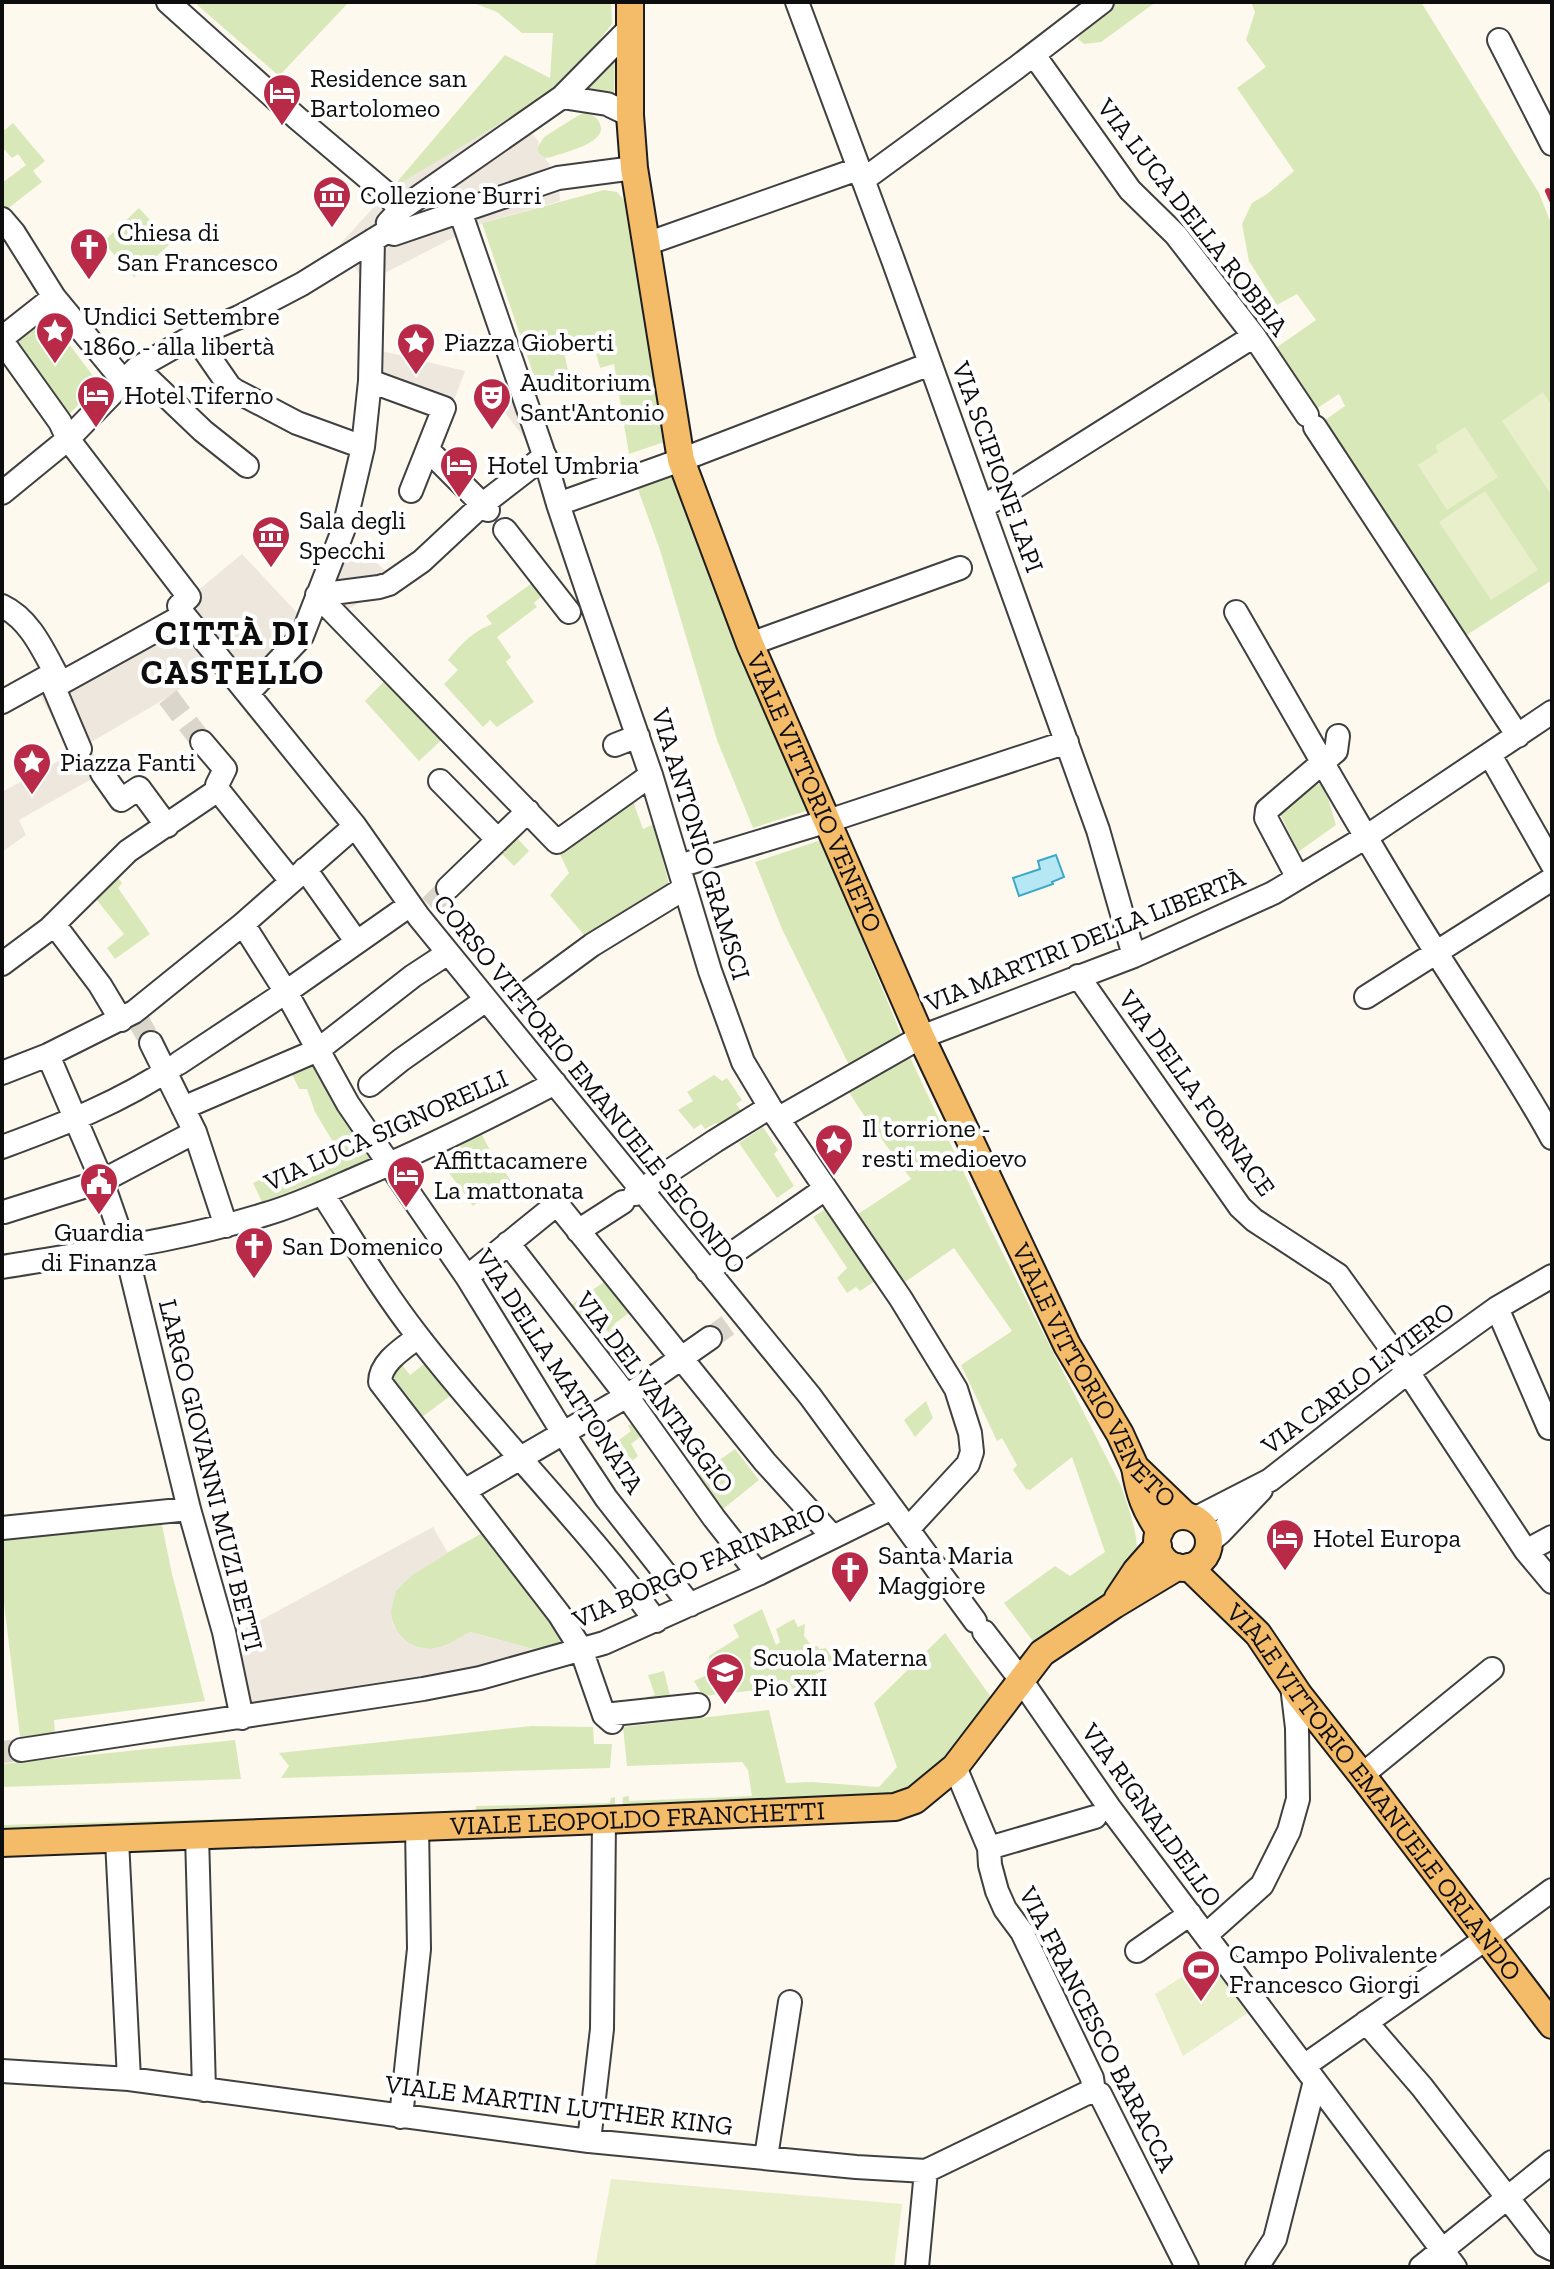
<svg xmlns="http://www.w3.org/2000/svg" width="1554" height="2269" viewBox="0 0 1554 2269" font-family="'Zilla Slab',serif">
  <rect width="100%" height="100%" fill="#fef9ee"/>
  <path fill="#d9e8b9" d="M 194,2 L 349,2 L 279,76 Z
    M 471,2 L 611,2 L 612,24 L 563,86 L 401,184 L 397,182 L 505,55 L 550,78 L 553,33 L 522,33 L 497,12 Z
    M 1116,2 L 1156,2 L 1101,42 L 1084,44 L 1078,39 L 1084,27 Z
    M 1251,2 L 1421,2 L 1539,193 L 1552,226 L 1552,580 L 1456,642 L 1315,427 L 1345,406 L 1339,394 L 1307,415 L 1267,354 L 1316,320 L 1297,294 L 1277,305 L 1249,261 L 1242,224 L 1252,203 L 1267,194 L 1294,171 L 1237,88 L 1266,67 L 1246,40 L 1255,12 Z
    M 615,58 L 614,93 L 584,87 Z
    M 585,113 C 592,115 597,116 600,124 C 608,143 565,152 552,157 L 545,158 L 539,154 L 537,148 L 544,137 L 579,115 Z
    M 13,123 L 45,161 L 33,171 L 42,182 L 2,213 L 2,183 L 26,165 L 18,154 L 12,158 L 2,147 L 2,127 L 5,130 Z
    M 604,190 L 617,192 L 624,200 L 667,441 L 629,454 L 614,364 L 600,368 L 594,344 L 564,352 L 569,375 L 537,385 L 482,223 Z
    M 139,208 L 171,243 L 134,277 L 103,242 Z
    M 47,315 L 100,385 L 69,414 L 14,339 Z
    M 673,472 L 737,647 L 809,810 L 753,828 L 717,740 L 660,550 L 636,484 Z
    M 539,578 L 548,591 L 534,603 L 537,607 L 497,637 L 511,657 L 506,662 L 534,702 L 497,727 L 490,720 L 483,727 L 444,684 L 458,670 L 448,660 C 461,644 472,632 492,624 L 486,616 Z
    M 391,674 L 448,734 L 419,761 L 365,701 Z
    M 1323,782 L 1336,825 L 1298,852 L 1276,805 Z
    M 631,796 L 643,829 L 654,824 L 670,889 L 590,942 L 550,895 L 569,873 L 556,846 Z
    M 510,830 L 529,851 L 514,866 L 494,846 Z
    M 821,840 L 901,1034 L 849,1065 L 782,929 L 755,862 Z
    M 117,876 L 122,883 L 118,888 L 150,934 L 115,959 L 107,948 L 124,934 L 92,894 Z
    M 909,1055 L 988,1224 L 1121,1486 C 1130,1512 1143,1545 1134,1572 L 1039,1649 L 1004,1603 L 1055,1566 L 1070,1576 L 1105,1552 L 1072,1457 L 1030,1490 L 1026,1489 L 1013,1470 L 1017,1465 L 1002,1438 L 997,1441 L 961,1365 L 1012,1331 L 954,1248 L 905,1282 L 858,1214 L 911,1179 L 861,1111 L 847,1089 Z
    M 313,1058 L 376,1159 L 262,1202 L 253,1183 L 281,1171 L 287,1183 L 339,1163 L 335,1155 L 339,1152 L 315,1112 L 307,1089 L 299,1089 L 290,1070 Z
    M 714,1075 L 722,1081 L 727,1078 L 742,1100 L 736,1104 L 745,1116 L 722,1131 L 716,1123 L 705,1129 L 701,1124 L 694,1129 L 678,1110 L 693,1101 L 687,1092 Z
    M 763,1127 L 778,1150 L 774,1154 L 794,1186 L 777,1198 L 739,1143 Z
    M 479,1129 L 493,1156 L 515,1186 L 497,1200 L 492,1191 L 473,1206 L 447,1170 L 467,1161 L 457,1140 Z
    M 829,1207 L 878,1279 L 860,1291 L 856,1287 L 847,1293 L 837,1278 L 847,1268 L 813,1217 Z
    M 611,1277 L 638,1314 L 633,1318 L 629,1313 L 614,1324 L 621,1332 L 613,1338 L 604,1327 L 587,1340 L 564,1310 Z
    M 431,1359 L 457,1391 L 418,1420 L 388,1378 L 399,1361 L 410,1375 Z
    M 926,1401 L 933,1418 L 915,1437 L 904,1420 Z
    M 638,1419 L 648,1431 L 631,1444 L 638,1456 L 632,1461 L 615,1443 L 631,1431 L 628,1426 Z
    M 735,1449 L 759,1480 L 718,1513 L 693,1479 Z
    M 161,1520 L 172,1574 L 205,1701 L 54,1720 L 55,1733 L 20,1737 L 2,1586 L 2,1538 Z
    M 487,1530 L 567,1633 L 561,1643 L 533,1649 L 470,1632 C 458,1639 445,1648 431,1649 C 399,1651 379,1612 398,1587 C 412,1570 466,1543 487,1530 Z
    M 762,1609 L 776,1645 L 780,1642 L 776,1629 L 794,1619 L 798,1627 L 805,1624 L 804,1636 L 812,1646 L 818,1646 L 819,1649 L 826,1648 L 837,1666 L 815,1674 L 818,1683 L 768,1694 L 766,1689 L 703,1696 L 694,1681 L 709,1674 L 709,1656 L 739,1637 L 733,1625 Z
    M 945,1633 L 991,1697 C 961,1737 932,1781 884,1801 L 622,1810 L 623,1797 L 629,1796 L 629,1801 L 752,1796 L 748,1770 L 742,1762 L 627,1766 L 623,1727 L 769,1710 L 786,1783 L 812,1782 L 879,1787 L 897,1767 L 874,1703 Z
    M 664,1671 L 670,1696 L 647,1701 L 646,1697 L 655,1695 L 648,1675 Z
    M 532,1726 L 593,1727 L 594,1744 L 612,1744 L 610,1768 L 281,1778 L 289,1766 L 279,1753 Z
    M 235,1740 L 241,1779 L 2,1787 L 2,1764 Z
    M 615,1797 L 615,1811 L 476,1815 L 476,1806 L 610,1803 L 611,1798 Z
    M 262,1818 L 262,1826 L 2,1833 L 2,1825 Z"/>
  <path fill="#e8efca" d="M 1543,392 L 1552,406 L 1552,496 L 1502,421 Z
    M 1465,427 L 1498,477 L 1447,510 L 1418,465 L 1438,452 L 1435,446 Z
    M 1485,491 L 1538,570 L 1491,600 L 1439,522 Z
    M 1210,1959 L 1249,2012 L 1183,2056 L 1155,1994 Z
    M 611,2179 L 902,2204 L 894,2267 L 595,2267 Z"/>
  <path fill="#eee7de" d="M 516,114 L 539,142 L 537,148 L 539,154 L 545,158 L 558,178 L 560,201 L 482,223 L 373,279 L 363,280 L 340,244 L 397,182 L 404,181 Z
    M 370,348 L 465,371 L 451,408 L 370,381 Z
    M 518,378 L 536,453 L 489,392 L 495,386 Z
    M 345,540 L 369,556 L 398,582 L 343,612 L 325,562 Z
    M 242,554 L 302,618 L 244,704 L 214,666 L 168,697 L 88,744 L 104,772 L 19,820 L 26,835 L 2,852 L 2,792 L 73,753 L 29,677 L 60,670 L 179,606 Z
    M 433,1527 L 448,1553 L 411,1576 L 396,1591 L 391,1611 L 393,1625 L 401,1637 L 413,1646 L 430,1649 L 445,1646 L 470,1632 L 533,1649 L 463,1672 L 425,1680 L 252,1702 L 235,1634 Z"/>
  <path fill="#b5e7f4" stroke="#3ea8c9" stroke-width="2" d="M 1056,855 L 1064,877 L 1052,882 L 1053,884 L 1019,896 L 1013,878 L 1040,869 L 1038,861 Z"/>
  <g fill="none" stroke-linecap="round" stroke-linejoin="round">
    <path stroke="#dad6cc" stroke-width="22" stroke-dasharray="22 11" stroke-linecap="butt" d="M 168,697 L 202,742
      M 430,906 L 448,888
      M 136,1016 L 151,1043
      M 710,1338 L 738,1318
      M 2,1752 L 21,1750"/>
    <g stroke="#404040" stroke-width="26">
      <path id="minor" d="M 168,2 L 297,118 L 387,194 L 400,210
        M 797,2 L 893,260 L 1098,830 L 1134,956
        M 1499,40 L 1552,144
        M 1034,55 L 1130,190 L 1176,235 L 1254,336 L 1307,415
        M 562,97 L 607,104 L 630,115
        M 863,180 L 1016,68 L 1102,2
        M 460,211 L 542,449 L 558,504 L 589,596 L 651,775 L 710,971 L 743,1062 L 770,1107 L 901,1299 L 956,1389 L 970,1433 L 972,1452 L 968,1464 L 908,1529
        M 2,219 L 14,233 L 54,297 L 125,383
        M 391,229 L 388,223 L 400,210 L 562,97 L 631,27
        M 646,244 L 858,169
        M 2,338 L 54,297
        M 2,341 L 60,422 L 68,439 L 189,597 L 179,606 L 184,615 L 355,826 L 419,917 L 810,1396 L 975,1621
        M 205,351 L 230,387 L 236,391 L 297,423 L 363,447
        M 137,368 L 203,431 L 247,466
        M 370,381 L 444,408 L 411,491
        M 1315,427 L 1518,736
        M 429,451 L 488,510
        M 2,493 L 68,439 L 137,368 L 190,338 L 239,317 L 302,284 L 391,229 L 394,234 L 558,178 L 634,168
        M 558,504 L 681,460 L 930,364
        M 983,507 L 1254,336
        M 505,530 L 569,612
        M 317,595 L 557,842 L 651,775
        M 317,595 L 379,587 L 389,584 L 422,561 L 483,504 L 545,456
        M 2,606 C 32,620 45,655 61,683
        M 1236,612 C 1302,726 1366,841 1436,952 C 1475,1014 1517,1074 1552,1138
        M 750,644 L 960,568
        M 54,687 L 184,615
        M 249,692 L 302,636 L 344,528 L 363,447 L 370,381 L 373,240
        M 2,702 L 49,676 L 80,749
        M 202,742 L 225,769 L 217,785 L 218,790
        M 615,745 L 638,736
        M 1490,755 L 1552,864
        M 102,773 L 121,800 L 139,788 L 167,826
        M 440,781 L 498,840
        M 218,790 L 291,881
        M 679,866 L 828,821 L 1067,742
        M 305,869 L 356,941
        M 1298,878 L 1266,818 L 1267,810 L 1336,751 L 1338,736
        M 448,888 L 528,811
        M 54,924 L 100,985 L 121,1020
        M 243,924 L 286,992 L 348,1104 L 467,1277 L 563,1433 L 606,1498 L 690,1605
        M 2,964 L 49,929 L 128,851 L 218,790
        M 1078,976 L 1240,1207 L 1254,1220 L 1338,1275 L 1408,1372 L 1526,1551 L 1552,1582
        M 528,992 L 592,945 L 685,888
        M 1366,997 L 1552,879
        M 151,1043 L 195,1132 L 226,1226
        M 48,1055 L 102,1181 L 125,1247 L 189,1509 L 224,1632 L 242,1718
        M 179,1063 L 286,992 L 410,905
        M 2,1073 L 48,1055 L 134,1012 L 243,924 L 355,826
        M 370,1085 L 401,1060 L 486,1000
        M 183,1108 L 318,1050 L 413,976 L 448,953
        M 779,1118 L 921,1037 L 1134,956 L 1273,893 L 1366,837 L 1552,712
        M 2,1147 C 62,1125 121,1102 174,1066
        M 322,1193 C 353,1241 382,1290 417,1335 C 493,1434 582,1521 656,1621
        M 635,1194 L 715,1141 L 770,1107
        M 4,1212 L 102,1181 L 195,1132
        M 578,1231 L 623,1202
        M 508,1243 L 629,1399 L 714,1518 L 758,1574
        M 2,1267 C 90,1252 180,1241 266,1214 C 297,1205 327,1191 357,1178 C 424,1150 490,1117 555,1083
        M 707,1271 L 825,1189
        M 467,1277 L 557,1204 L 765,1462 L 833,1537
        M 1497,1308 L 1549,1428
        M 418,1337 C 404,1348 380,1362 380,1382 L 559,1614 L 581,1649 L 604,1715 L 612,1722
        M 464,1491 L 627,1396 L 710,1338
        M 1194,1519 L 1270,1480 L 1408,1372 L 1497,1308 L 1552,1276
        M 2,1528 L 189,1509
        M 1209,1542 L 1220,1533 L 1261,1490
        M 1526,1551 L 1552,1537
        M 984,1632 L 1021,1680 L 1109,1807 L 1455,2267
        M 604,1715 L 698,1705
        M 21,1750 L 423,1689 L 480,1678 L 604,1643 L 758,1574 L 892,1508
        M 955,1767 L 989,1848 L 990,1865 L 997,1891 L 1005,1909 L 1022,1932 L 1092,2078 L 1094,2092 L 1100,2094 L 1102,2098 L 1187,2267
        M 1362,1775 L 1492,1669
        M 197,1835 L 204,2090
        M 117,1840 L 129,2079
        M 989,1848 L 1095,1817
        M 1206,1935 L 1262,1885 L 1289,1831 L 1298,1799 L 1297,1728 L 1292,1686
        M 1137,1951 L 1190,1914
        M 1366,2022 L 1422,2087 L 1544,2245 L 1552,2249
        M 1304,2066 L 1487,1938 L 1552,1890
        M 2,2071 L 129,2079 L 589,2141 L 856,2167 L 926,2171 L 1085,2094 L 1094,2092
        M 401,2117 L 419,1949 L 417,1826
        M 589,2141 L 602,2029 L 604,1820
        M 766,2157 L 790,2002
        M 917,2267 L 926,2171
        M 1257,2267 L 1275,2239 L 1315,2081
        M 1421,2267 L 1552,2162"/>
    </g>
    <g stroke="#1e1e1e" stroke-width="30">
      <g id="major">
        <path id="s1" d="M 630,2 L 630,115 L 634,168 L 681,460 L 750,644 L 921,1037 L 1067,1345 L 1120,1434 L 1135,1467 L 1186,1516"/>
        <path d="M 1135,1467 C 1139,1493 1145,1510 1160,1531"/>
        <circle cx="1183" cy="1542" r="26"/>
        <path id="s2" d="M 1189,1567 L 1258,1634 L 1299,1695 L 1362,1775 L 1552,2025"/>
        <path d="M 1118,1598 L 1136,1571 L 1158,1546"/>
        <path id="s3" d="M 2,1843 L 604,1820 L 895,1807 L 915,1800 L 955,1767 L 1042,1653 L 1114,1605 L 1177,1567"/>
      </g>
    </g>
    <use href="#minor" stroke="#fff" stroke-width="22"/>
    <use href="#major" stroke="#f4bb69" stroke-width="26"/>
    <path stroke="#b92a48" stroke-width="6" d="M 1548,191 L 1552,200"/>
  </g>
  <defs>
    <g id="hotel-pin" transform="scale(2)"><path d="M0 17L-7.5 6A9.5 9.5 0 1 1 7.5 6Z" fill="#b92a48" stroke="#fff"/><path d="M-6-4.5h1.5V1H6V5H4.5V3h-9V5H-6ZM-4 0a1.8 1.8 0 1 1 3.6 0ZM.5 0V-2.5h3Q6-2.5 6 0Z" fill="#fff"/></g>
    <g id="museum-pin" transform="scale(2)"><path d="M0 17L-7.5 6A9.5 9.5 0 1 1 7.5 6Z" fill="#b92a48" stroke="#fff"/><path d="M0-6L6-3V-2H-6V-3ZM-5-1h2V3h-2ZM-1-1h2V3h-2ZM3-1h2V3H3ZM-6 4H6V6H-6Z" fill="#fff"/></g>
    <g id="church-pin" transform="scale(2)"><path d="M0 17L-7.5 6A9.5 9.5 0 1 1 7.5 6Z" fill="#b92a48" stroke="#fff"/><path d="M-1.2-6h2.4v3.5h3.3v2.4h-3.3V6h-2.4V-.1h-3.3v-2.4h3.3Z" fill="#fff"/></g>
    <g id="sight-pin" transform="scale(2)"><path d="M0 17L-7.5 6A9.5 9.5 0 1 1 7.5 6Z" fill="#b92a48" stroke="#fff"/><path d="M0-6L1.8-2.2L6-1.7L2.9 1.2L3.7 5.4L0 3.3L-3.7 5.4L-2.9 1.2L-6-1.7L-1.8-2.2Z" fill="#fff"/></g>
    <g id="theatre-pin" transform="scale(2)"><path d="M0 17L-7.5 6A9.5 9.5 0 1 1 7.5 6Z" fill="#b92a48" stroke="#fff"/><path d="M-5-5.5Q0-4 5-5.5V0Q5 5 0 6Q-5 5-5 0ZM-3.3-2.5H-1v1.5H-3.3ZM1-2.5H3.3v1.5H1ZM-2.8 1Q0 5.5 2.8 1Z" fill="#fff"/></g>
    <g id="civic-pin" transform="scale(2)"><path d="M0 17L-7.5 6A9.5 9.5 0 1 1 7.5 6Z" fill="#b92a48" stroke="#fff"/><path d="M-.6-6.5H3V-4.5H.6V-3L4-1V1h2V6H-6V1h2V-1L-.6-3ZM-1.2 2.5V6h2.4V2.5Z" fill="#fff"/></g>
    <g id="school-pin" transform="scale(2)"><path d="M0 17L-7.5 6A9.5 9.5 0 1 1 7.5 6Z" fill="#b92a48" stroke="#fff"/><path d="M0-5L7-2L0 1L-7-2ZM-4 1L0 2.5L4 1V4Q0 6-4 4Z" fill="#fff"/></g>
    <g id="stadium-pin" transform="scale(2)"><path d="M0 17L-7.5 6A9.5 9.5 0 1 1 7.5 6Z" fill="#b92a48" stroke="#fff"/><path d="M0-5a6.5 5 0 1 0 0 10a6.5 5 0 1 0 0-10ZM-3.5-1.8h7v3.6h-7Z" fill="#fff"/></g>
  </defs>
  <g fill-rule="evenodd">
    <use href="#hotel-pin" x="282" y="93"/>
    <use href="#museum-pin" x="332" y="195"/>
    <use href="#church-pin" x="89" y="247"/>
    <use href="#sight-pin" x="55" y="331"/>
    <use href="#sight-pin" x="416" y="342"/>
    <use href="#hotel-pin" x="96" y="395"/>
    <use href="#theatre-pin" x="492" y="397"/>
    <use href="#hotel-pin" x="459" y="465"/>
    <use href="#museum-pin" x="271" y="535"/>
    <use href="#sight-pin" x="32" y="762"/>
    <use href="#sight-pin" x="834" y="1143"/>
    <use href="#hotel-pin" x="406" y="1175"/>
    <use href="#civic-pin" x="99" y="1182"/>
    <use href="#church-pin" x="254" y="1246"/>
    <use href="#hotel-pin" x="1285" y="1538"/>
    <use href="#church-pin" x="850" y="1570"/>
    <use href="#school-pin" x="725" y="1672"/>
    <use href="#stadium-pin" x="1201" y="1969"/>
  </g>
  <g text-anchor="middle" dominant-baseline="central" stroke-width="8" stroke-linejoin="round" paint-order="stroke">
    <g font-size="26" fill="#0d0d0d" stroke="#fff" text-anchor="start">
      <text x="310" y="78">Residence san<tspan x="310" dy="30">Bartolomeo</tspan></text>
      <text x="360" y="195">Collezione Burri</text>
      <text x="117" y="232">Chiesa di<tspan x="117" dy="30">San Francesco</tspan></text>
      <text x="83" y="316">Undici Settembre<tspan x="83" dy="30">1860 - alla libertà</tspan></text>
      <text x="444" y="342">Piazza Gioberti</text>
      <text x="520" y="382">Auditorium<tspan x="520" dy="30">Sant'Antonio</tspan></text>
      <text x="124" y="395">Hotel Tiferno</text>
      <text x="487" y="465">Hotel Umbria</text>
      <text x="299" y="520">Sala degli<tspan x="299" dy="30">Specchi</tspan></text>
      <text x="60" y="762">Piazza Fanti</text>
      <text x="862" y="1128">Il torrione -<tspan x="862" dy="30">resti medioevo</tspan></text>
      <text x="434" y="1160">Affittacamere<tspan x="434" dy="30">La mattonata</tspan></text>
      <text x="99" y="1232" text-anchor="middle">Guardia<tspan x="99" dy="30">di Finanza</tspan></text>
      <text x="282" y="1246">San Domenico</text>
      <text x="1313" y="1538">Hotel Europa</text>
      <text x="878" y="1555">Santa Maria<tspan x="878" dy="30">Maggiore</tspan></text>
      <text x="753" y="1657">Scuola Materna<tspan x="753" dy="30">Pio XII</tspan></text>
      <text x="1229" y="1954">Campo Polivalente<tspan x="1229" dy="30">Francesco Giorgi</tspan></text>
    </g>
    <g font-size="26" fill="#0d0d0d" stroke="#fff">
      <text transform="translate(1193 217) rotate(52)">VIA LUCA DELLA ROBBIA</text>
      <text transform="translate(998 467) rotate(70)">VIA SCIPIONE LAPI</text>
      <text stroke="none"><textPath href="#s1" startOffset="820">VIALE VITTORIO VENETO</textPath></text>
      <text transform="translate(701 844) rotate(73)">VIA ANTONIO GRAMSCI</text>
      <text transform="translate(1085 940) rotate(-22)">VIA MARTIRI DELLA LIBERTÀ</text>
      <text transform="translate(590 1084) rotate(51)">CORSO VITTORIO EMANUELE SECONDO</text>
      <text transform="translate(1197 1093) rotate(54)">VIA DELLA FORNACE</text>
      <text transform="translate(386 1130) rotate(-24)">VIA LUCA SIGNORELLI</text>
      <text transform="translate(560 1371) rotate(57)">VIA DELLA MATTONATA</text>
      <text stroke="none"><textPath href="#s1" startOffset="1468">VIALE VITTORIO VENETO</textPath></text>
      <text transform="translate(1358 1378) rotate(-37)">VIA CARLO LIVIERO</text>
      <text transform="translate(655 1392) rotate(53)">VIA DEL VANTAGGIO</text>
      <text transform="translate(211 1475) rotate(76)">LARGO GIOVANNI MUZI BETTI</text>
      <text transform="translate(699 1565) rotate(-24)">VIA BORGO FARINARIO</text>
      <text stroke="none"><textPath href="#s2" startOffset="292">VIALE VITTORIO EMANUELE ORLANDO</textPath></text>
      <text transform="translate(1152 1815) rotate(54)">VIA RIGNALDELLO</text>
      <text stroke="none"><textPath href="#s3" startOffset="636">VIALE LEOPOLDO FRANCHETTI</textPath></text>
      <text transform="translate(1098 2029) rotate(63)">VIA FRANCESCO BARACCA</text>
      <text transform="translate(559 2105) rotate(7)">VIALE MARTIN LUTHER KING</text>
    </g>
    <g font-size="34" font-weight="bold" letter-spacing="2" fill="#0d0d0d" stroke="#fff">
      <text x="233" y="633">CITTÀ DI<tspan x="233" dy="39">CASTELLO</tspan></text>
    </g>
  </g>
  <rect width="1554" height="2269" fill="none" stroke="#0d0d0d" stroke-width="8"/>
</svg>
